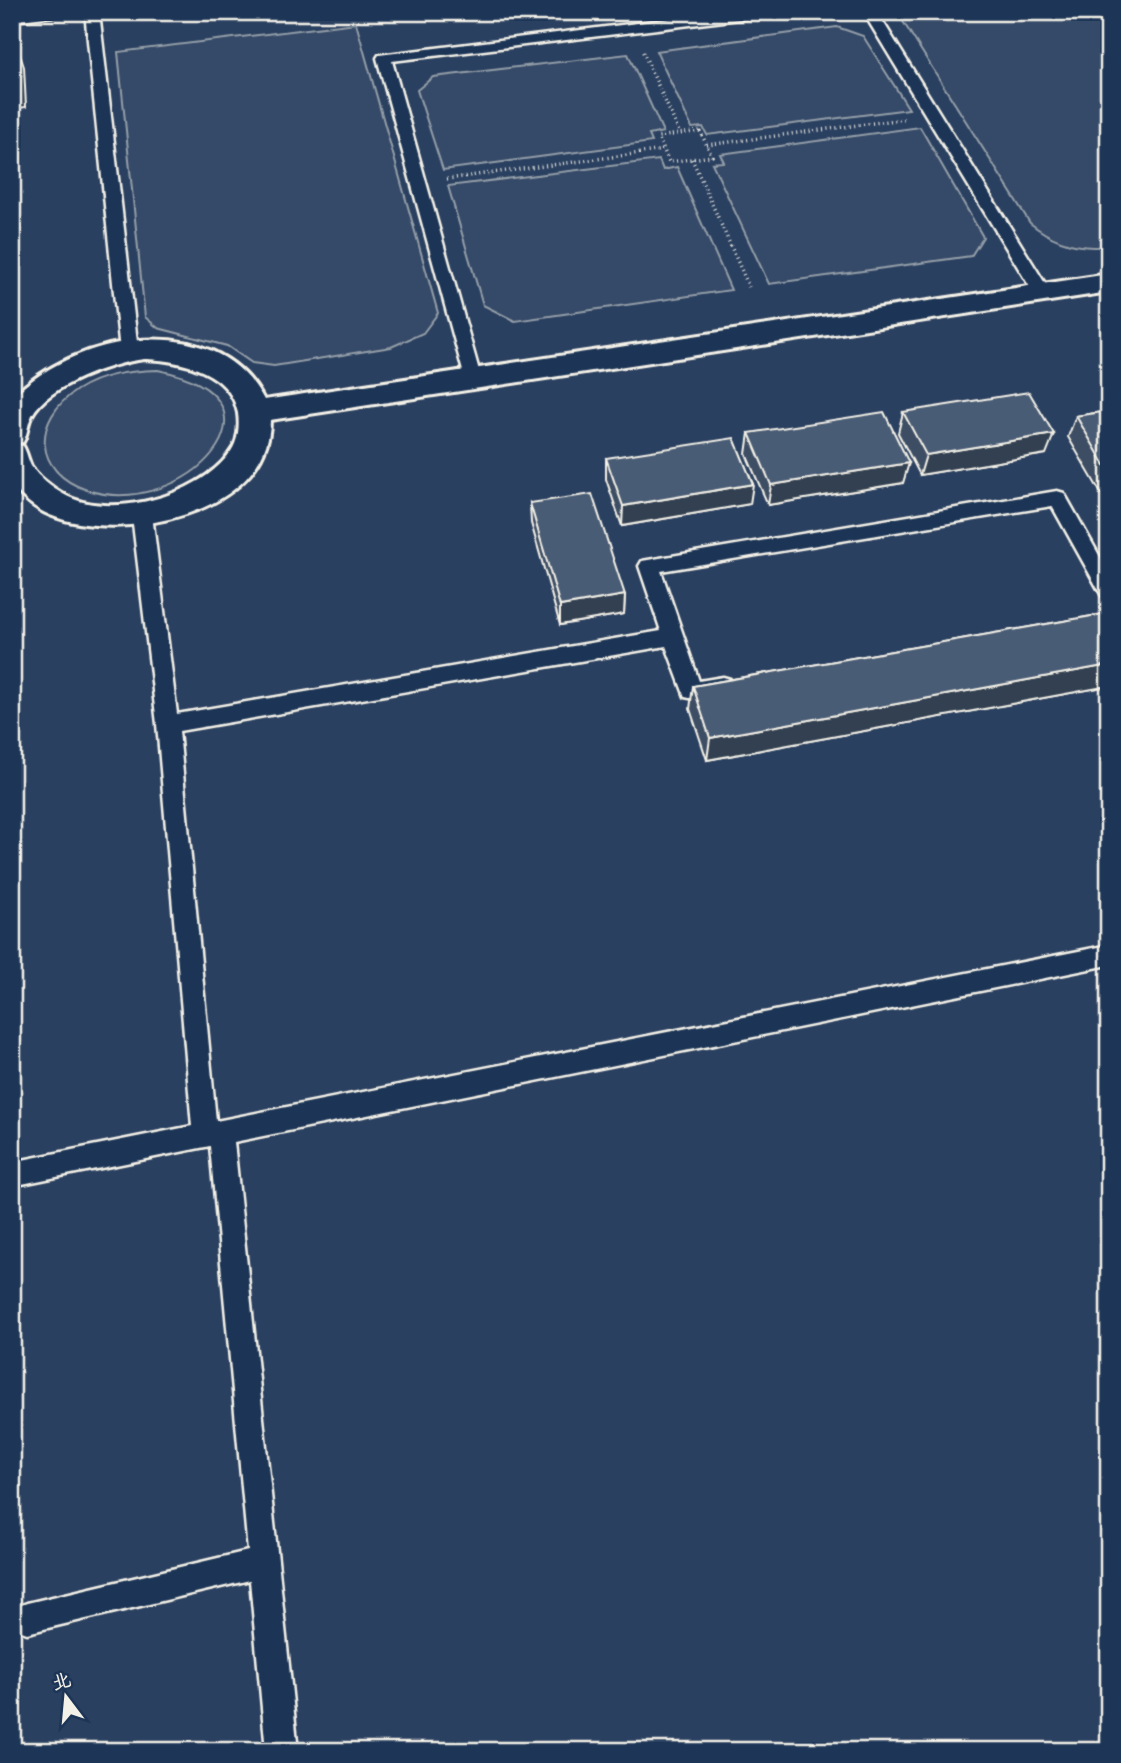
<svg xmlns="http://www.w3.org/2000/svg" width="1121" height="1763" viewBox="0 0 1121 1763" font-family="Sriracha,'LXGW WenKai TC',sans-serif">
  <rect width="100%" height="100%" fill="#1d3557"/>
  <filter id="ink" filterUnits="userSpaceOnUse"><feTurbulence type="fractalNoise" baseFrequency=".0143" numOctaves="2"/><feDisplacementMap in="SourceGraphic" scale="14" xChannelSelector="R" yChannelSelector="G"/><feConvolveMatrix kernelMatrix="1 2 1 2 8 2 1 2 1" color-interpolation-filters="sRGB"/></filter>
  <g filter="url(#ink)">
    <path fill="#2a4060" d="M 12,12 L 1109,12 L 1109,1751 L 12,1751 Z"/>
    <path fill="#354a67" stroke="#949ea8" stroke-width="2" d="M 897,12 L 1109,12 L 1109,246 C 1078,250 1053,242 1030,223 Z
      M 356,23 L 438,313 L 423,333 L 391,347 L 274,366 L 252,363 L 227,346 L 158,328 L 145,317 L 118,52 Z
      M 837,27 L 863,36 L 909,109 L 707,135 L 703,127 L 692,128 L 656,51 Z
      M 628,54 L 663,132 L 649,135 L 652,142 L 443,170 L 417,90 L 433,77 Z
      M 920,127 L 983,237 L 971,256 L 769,284 L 712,163 L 724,162 L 720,154 Z
      M 659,160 L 663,170 L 677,167 L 731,290 L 515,321 L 483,305 L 448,186 Z
      M 158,370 C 302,399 184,521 87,490 C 33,472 32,420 77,390 C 102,374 130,371 158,370 Z"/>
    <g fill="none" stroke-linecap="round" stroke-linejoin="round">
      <g stroke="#f4f1e8" stroke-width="5">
        <path id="service" d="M 61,12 L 54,16 L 12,21 L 12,13 Z
          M 85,12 L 99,12 L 138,351 L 129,357 L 120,351 Z
          M 727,12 L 772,12 L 765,16 L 392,61 L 481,378 L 478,382 L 466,382 L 377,58 L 379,55 Z
          M 863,12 L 877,12 L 1051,293 L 1048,297 L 1036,297 Z
          M 1057,491 L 1064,493 L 1109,573 L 1109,598 L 1102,596 L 1052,506 L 661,571 L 699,681 L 723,677 L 730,679 L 733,685 L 730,691 C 717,695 698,701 685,697 L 666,646 L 179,731 L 216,1121 L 1109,945 L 1109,965 L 234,1142 L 298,1751 L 266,1751 L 250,1580 L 27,1633 L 16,1629 L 12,1618 L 16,1607 L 27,1603 L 248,1551 L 210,1146 L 12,1186 L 12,1162 L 192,1126 L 157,724 L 132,515 L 135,510 L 149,510 L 152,515 L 177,714 L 661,631 L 639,566 L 642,561 Z"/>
      </g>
      <g stroke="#f4f1e8" stroke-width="6">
        <path id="minor" d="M 1109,274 L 1109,292 L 270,420 C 270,515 120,544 50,515 C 35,509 23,498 12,486 L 12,398 C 75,333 215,307 264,400 ZM 144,359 C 180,360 230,371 238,413 C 240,427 238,443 229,454 C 199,496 109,521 63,494 C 52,488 38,477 31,466 C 28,460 27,453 23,446 L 15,444 L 23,442 C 28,433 27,424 32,415 C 48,385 112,363 144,359 Z"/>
      </g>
      <path stroke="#f4f1e8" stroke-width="3.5" stroke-dasharray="1 3.5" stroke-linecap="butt" d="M 643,52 L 680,134
        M 700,131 L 712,156 L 669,162 L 658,137 Z
        M 707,145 L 904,119
        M 692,159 L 749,287
        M 447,179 L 664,150"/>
      <use href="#service" fill="#1d3557" fill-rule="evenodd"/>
      <use href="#minor" fill="#1d3557" fill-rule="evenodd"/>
    </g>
    <path fill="#3e4e64" stroke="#f4f1e8" stroke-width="2" d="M 1109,411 L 1109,507 L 1068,437 L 1076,416 Z
      M 903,412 L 1046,454 L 920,475 L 898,433 Z
      M 749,433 L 903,483 L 768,505 L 746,454 Z
      M 606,458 L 750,504 L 622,526 L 606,479 Z
      M 530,503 L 625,595 L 624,614 L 560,625 L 531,523 Z
      M 1109,613 L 1109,686 L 707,760 L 690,709 L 693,686 Z"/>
    <path fill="#324051" stroke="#f4f1e8" stroke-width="2" d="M 15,40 L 24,67 L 26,107 L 12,109 L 12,81 Z
      M 1054,434 L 1046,454 L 920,475 L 926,455 Z
      M 909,463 L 903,483 L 768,505 L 771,485 Z
      M 753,484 L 750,504 L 622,526 L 623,506 Z
      M 625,595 L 624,614 L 560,625 L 560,606 Z
      M 1109,665 L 1109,686 L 707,760 L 710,738 Z"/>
    <path fill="#485b74" stroke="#f4f1e8" stroke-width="2" d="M 15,40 L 17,81 L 12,81 L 12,41 Z
      M 1029,392 L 1054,434 L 926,455 L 903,412 Z
      M 1109,411 L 1109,472 L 1076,416 Z
      M 884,412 L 909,463 L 771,485 L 749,433 Z
      M 734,438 L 753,484 L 623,506 L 606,458 Z
      M 592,494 L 625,595 L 560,606 L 530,503 Z
      M 1109,613 L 1109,665 L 710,738 L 693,686 Z"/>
  </g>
  <rect width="1121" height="1763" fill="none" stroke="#1d3557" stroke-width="42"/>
  <rect x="21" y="21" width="1079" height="1721" fill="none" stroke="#f4f1e8" stroke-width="2.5" filter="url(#ink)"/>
  <g transform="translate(66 1697) rotate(344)" stroke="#1d3557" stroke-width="5" paint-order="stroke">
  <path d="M0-5L12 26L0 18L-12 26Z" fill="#f4f1e8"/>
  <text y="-10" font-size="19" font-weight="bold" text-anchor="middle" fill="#f4f1e8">北</text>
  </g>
</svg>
